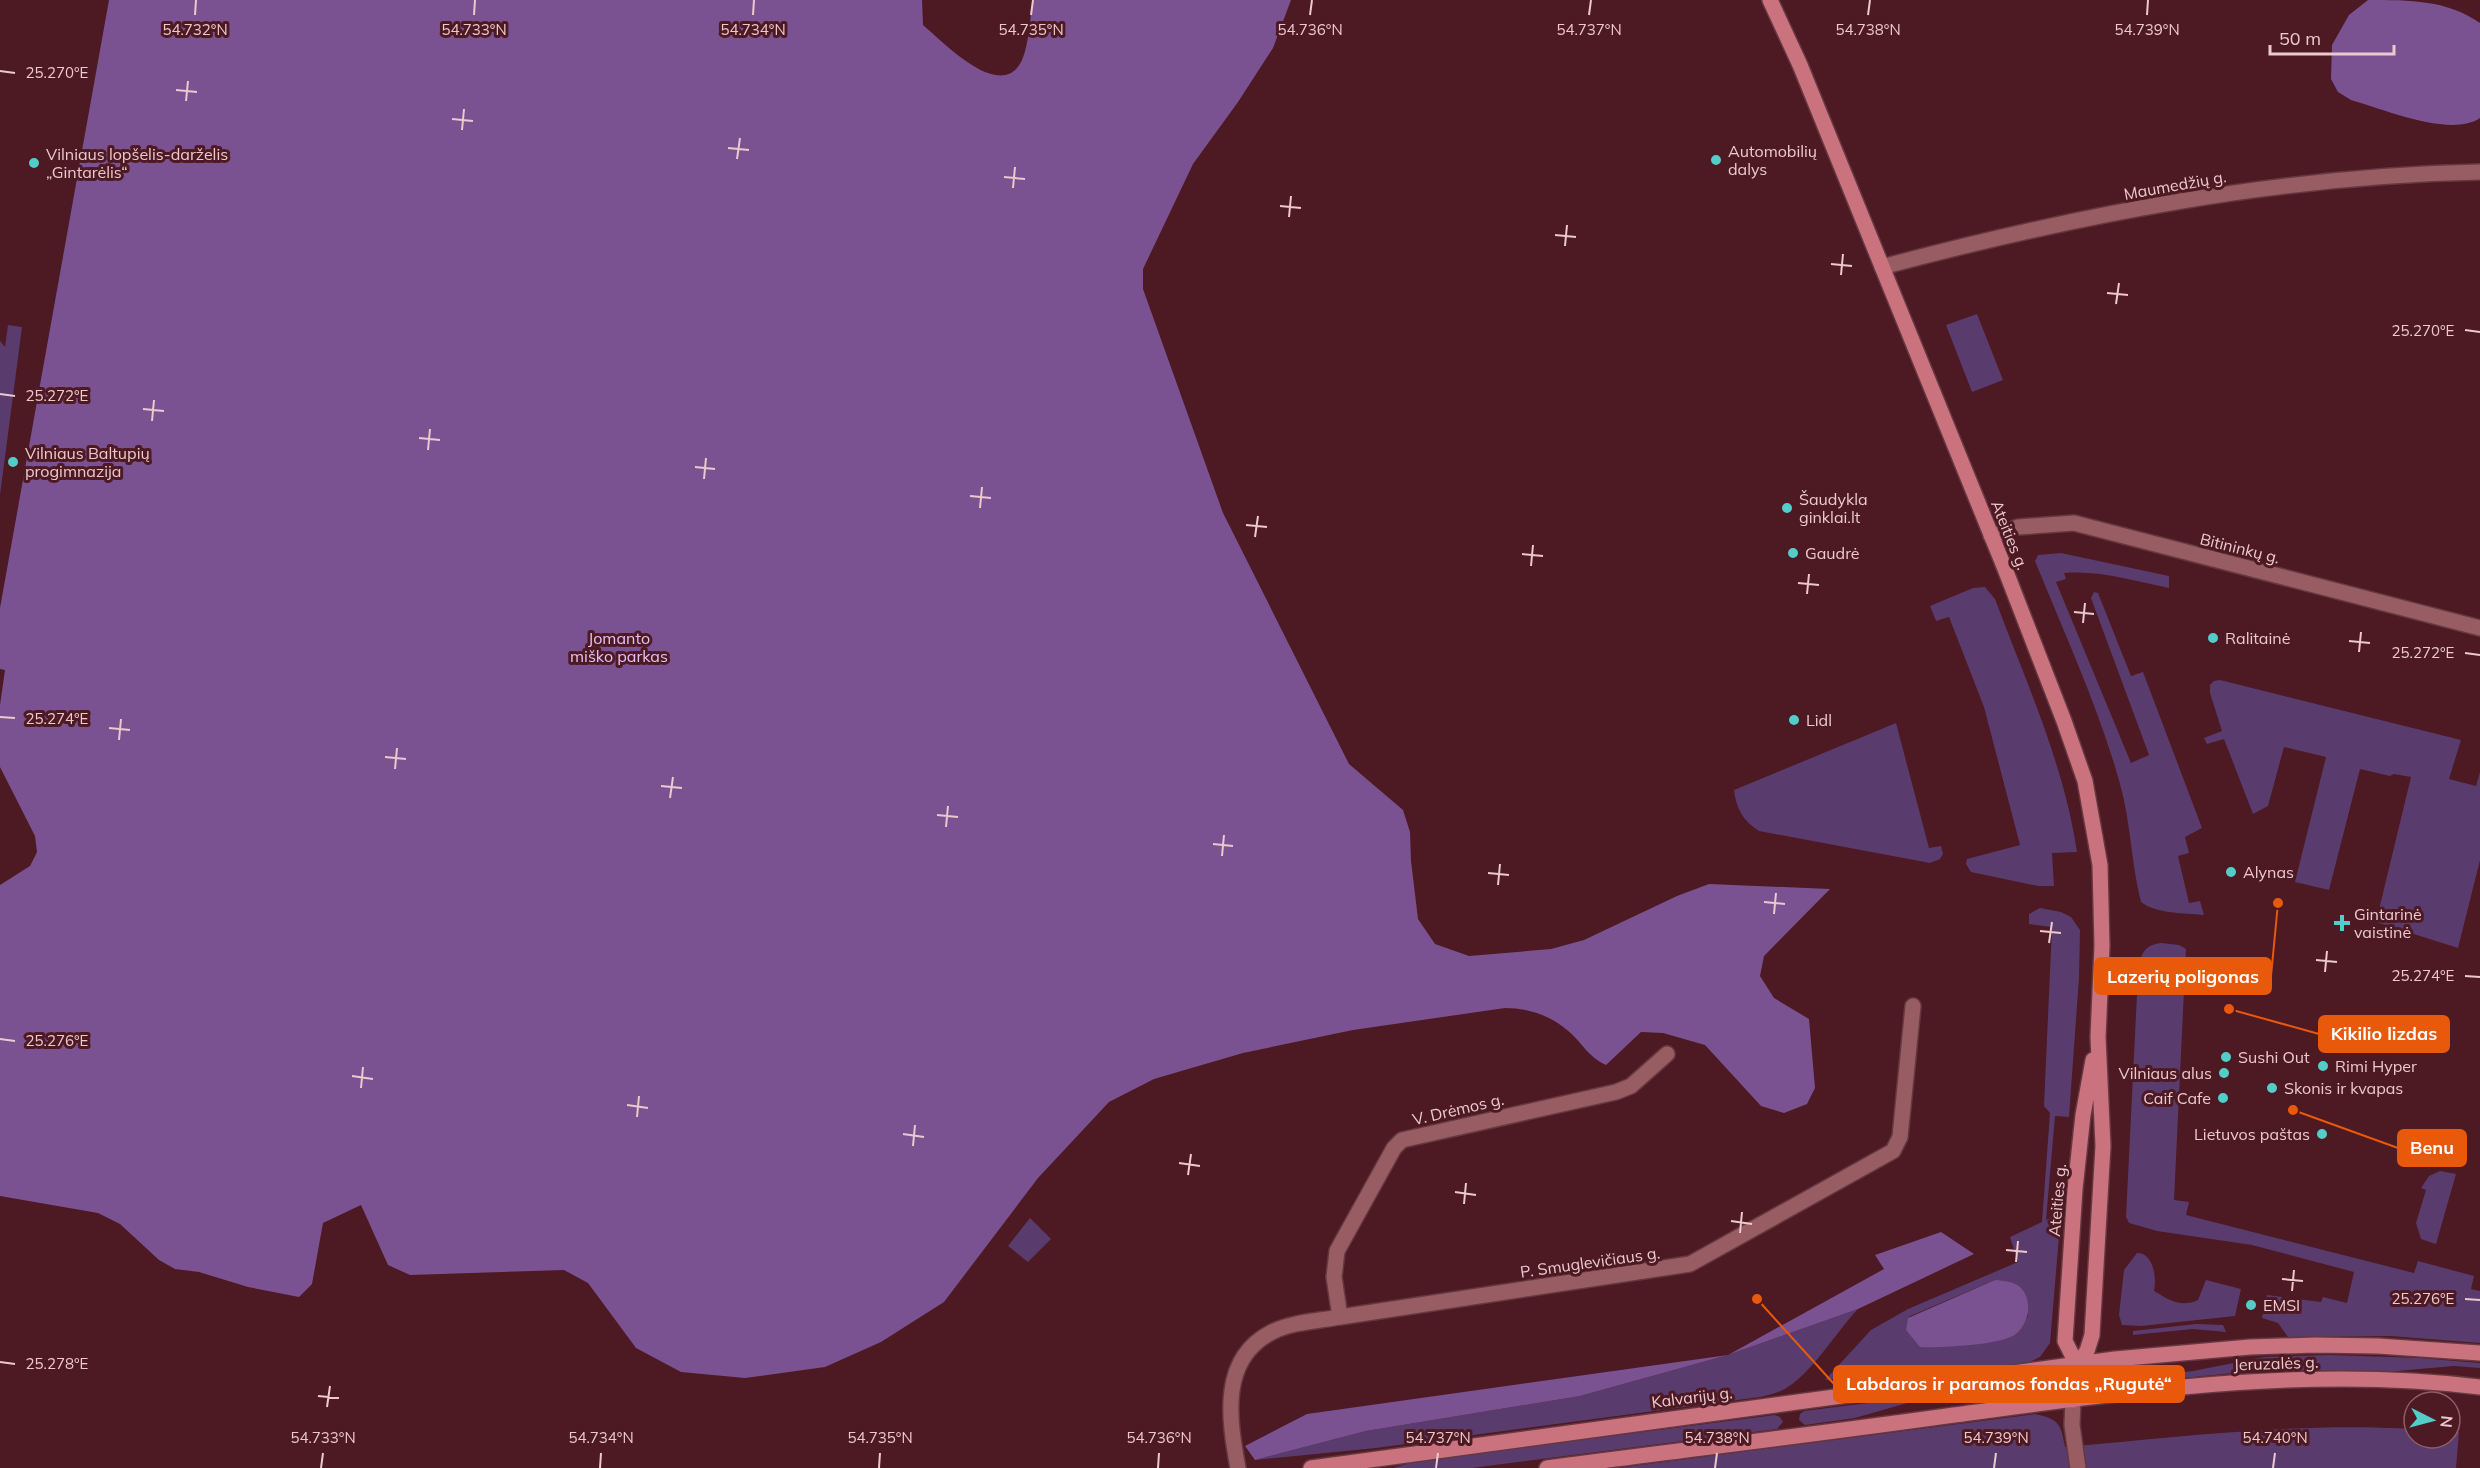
<svg xmlns="http://www.w3.org/2000/svg" width="2480" height="1468" viewBox="0 0 2480 1468" font-family="Mulish,sans-serif">
  <rect width="100%" height="100%" fill="#4d1922"/>
  <path fill="#5a3b6d" fill-rule="evenodd" d="M 1977,314 L 2003,380 L 1972,392 L 1946,325 Z
    M 8,325 L 22,327 L 0,495 L 0,341 L 5,347 Z
    M 2061,553 L 2169,576 L 2169,588 C 2135,581 2099,570 2064,573 L 2066,579 L 2056,582 L 2131,763 L 2149,755 L 2091,598 L 2094,592 L 2098,593 L 2131,676 L 2143,672 L 2202,828 L 2185,837 L 2189,853 L 2178,856 L 2189,903 L 2200,901 L 2204,915 C 2185,913 2156,914 2141,902 C 2131,863 2131,823 2120,784 C 2099,708 2065,635 2035,561 L 2038,555 Z
    M 1985,587 L 1995,599 C 2026,682 2064,764 2077,852 L 2052,853 L 2054,886 L 2038,886 L 1971,872 L 1966,864 L 1967,859 L 2020,845 L 1984,707 L 1949,617 L 1936,621 L 1930,606 L 1973,588 Z
    M 2220,680 L 2461,740 L 2449,779 L 2476,786 L 2480,772 L 2480,860 L 2458,948 L 2376,922 L 2411,777 L 2394,774 L 2390,776 L 2360,769 L 2329,890 L 2295,882 L 2326,757 L 2284,747 L 2268,806 L 2253,814 L 2224,739 L 2207,744 L 2204,738 L 2222,731 L 2210,693 L 2210,685 L 2214,681 Z
    M 1896,723 L 1929,848 L 1941,846 L 1943,854 L 1940,859 L 1930,863 L 1759,831 C 1743,821 1736,808 1734,790 Z
    M 2040,908 L 2061,912 L 2071,917 L 2080,930 L 2079,978 L 2069,1117 L 2055,1116 L 2046,1220 L 2061,1213 L 2050,1343 L 2040,1357 L 2030,1362 L 1984,1369 L 1926,1368 L 1825,1380 L 1871,1330 L 1908,1309 L 2018,1262 L 2010,1237 L 2042,1222 L 2050,1113 L 2044,1106 L 2052,927 L 2029,924 L 2029,914 ZM 1995,1280 L 2028,1316 L 2016,1334 L 2004,1339 L 1908,1317 Z
    M 2161,943 L 2179,945 L 2186,949 L 2174,1200 L 2189,1202 L 2186,1215 L 2414,1273 L 2418,1261 L 2474,1276 L 2471,1289 L 2480,1291 L 2480,1343 L 2390,1336 L 2288,1337 L 2278,1323 L 2262,1318 L 2267,1295 L 2321,1302 L 2323,1297 L 2347,1303 L 2354,1272 L 2252,1245 L 2157,1231 L 2129,1223 L 2126,1217 L 2138,974 C 2140,957 2142,945 2161,943 Z
    M 2440,1171 L 2456,1174 L 2436,1244 L 2421,1239 L 2416,1223 L 2426,1190 L 2421,1188 L 2429,1176 Z
    M 1030,1218 L 1051,1239 L 1028,1262 L 1008,1246 Z
    M 2137,1253 C 2153,1252 2157,1278 2154,1291 C 2169,1300 2181,1308 2198,1300 L 2206,1280 L 2241,1289 L 2235,1316 L 2141,1326 L 2122,1325 L 2119,1315 L 2124,1270 Z
    M 1858,1309 C 1836,1332 1810,1376 1783,1390 C 1776,1393 1768,1395 1760,1397 L 1376,1448 L 1255,1460 L 1366,1431 L 1580,1396 L 1728,1355 Z
    M 2196,1324 L 2223,1325 L 2226,1332 L 2193,1329 L 2133,1335 L 2133,1331 Z
    M 2329,1355 L 2420,1358 L 2480,1363 L 2480,1368 L 2454,1366 L 2397,1371 L 2264,1370 L 2122,1384 L 2121,1379 L 2193,1371 L 2264,1357 Z
    M 2019,1384 L 2019,1388 L 1914,1401 L 1855,1418 L 1805,1425 L 1799,1420 L 1800,1414 L 1804,1411 Z
    M 2035,1414 C 2060,1419 2061,1425 2065,1447 C 2181,1437 2298,1422 2414,1429 L 2414,1438 L 2450,1438 L 2450,1431 L 2459,1432 L 2456,1468 L 1617,1468 Z
    M 1775,1415 L 1780,1417 L 1783,1422 L 1777,1429 L 1472,1468 L 1393,1468 L 1417,1461 Z"/>
  <path fill="#7a5291" d="M 109,0 L 922,0 L 923,25 C 943,42 1002,104 1022,60 C 1029,45 1030,17 1033,0 L 1291,0 L 1273,48 L 1238,102 L 1193,164 L 1143,269 L 1143,289 L 1223,513 L 1349,764 L 1403,810 L 1410,832 L 1411,861 L 1418,919 L 1435,944 L 1469,956 L 1551,949 L 1584,940 L 1677,896 L 1709,884 L 1830,889 L 1764,956 L 1760,976 L 1774,998 L 1809,1019 L 1815,1088 L 1807,1104 L 1784,1113 L 1761,1106 L 1705,1045 L 1663,1033 L 1641,1032 L 1606,1065 C 1587,1056 1582,1042 1567,1030 C 1549,1015 1528,1008 1505,1008 L 1353,1030 L 1243,1053 L 1154,1079 L 1109,1102 L 1038,1178 L 944,1302 L 881,1342 L 825,1367 L 745,1378 L 681,1372 L 636,1348 L 588,1283 L 564,1270 L 410,1275 L 388,1265 L 361,1205 L 323,1223 L 312,1284 L 299,1297 L 248,1287 L 199,1272 L 175,1269 L 159,1260 L 120,1224 L 98,1213 L 0,1196 L 0,885 L 30,866 L 37,852 L 35,836 L 0,767 L 0,705 L 5,670 L 0,669 L 0,608 Z
    M 2368,0 C 2410,0 2447,0 2480,23 L 2480,118 C 2451,138 2383,109 2351,100 L 2338,92 L 2331,79 L 2332,45 L 2349,15 Z
    M 1941,1232 L 1974,1254 L 1858,1309 L 1728,1355 L 1580,1396 L 1366,1431 L 1255,1460 L 1245,1446 L 1307,1414 L 1728,1355 L 1884,1269 L 1875,1255 Z
    M 1995,1280 C 2003,1281 2015,1281 2021,1288 C 2033,1301 2029,1323 2016,1334 C 2003,1345 1939,1348 1920,1347 L 1906,1330 L 1908,1318 Z"/>
  <g fill="none" stroke-linecap="round" stroke-linejoin="round">
    <g stroke="#653841" stroke-width="18">
      <path id="minor" d="M 1882,267 C 2077,215 2278,176 2480,172
        M 1991,536 L 2018,527 L 2074,523 L 2480,628
        M 1340,1317 L 1334,1277 L 1337,1251 L 1394,1148 L 1402,1140 L 1616,1092 L 1631,1086 L 1667,1054
        M 2073,1400 L 2072,1425 L 2078,1468
        M 1238,1468 C 1229,1420 1219,1359 1272,1332 C 1292,1322 1318,1321 1340,1317 L 1690,1264 L 1893,1151 L 1900,1137 L 1913,1006"/>
    </g>
    <g stroke="#653841" stroke-width="18">
      <path id="major" d="M 1770,0 L 1800,65 L 2005,569 L 2064,721 L 2085,781 L 2100,865 L 2102,946 L 2098,1037 L 2103,1146 L 2092,1335 L 2087,1351 L 2077,1365 L 2073,1400
        M 2077,1365 L 2065,1341 L 2075,1189 L 2083,1115 L 2093,1060
        M 1311,1468 L 2115,1359 L 2250,1347 L 2315,1345 L 2378,1346 L 2480,1353
        M 1547,1468 C 1683,1450 1819,1434 1954,1415 C 2128,1392 2305,1365 2480,1387"/>
    </g>
    <use href="#minor" stroke="#985c63" stroke-width="15"/>
    <use href="#major" stroke="#ca727d" stroke-width="15"/>
  </g>
  <path fill="none" stroke="#ecc9cc" stroke-width="2" d="M 195,15 L 196,0M 474,15 L 475,0M 753,15 L 754,0M 1031,15 L 1033,0M 1310,15 L 1312,0M 1589,15 L 1591,0M 1868,15 L 1870,0M 2147,15 L 2148,0M 0,71 L 15,73M 176,90 L 197,92M 186,101 L 188,81M 452,119 L 473,121M 462,130 L 464,109M 728,148 L 749,150M 737,159 L 740,138M 1004,177 L 1025,179M 1013,188 L 1015,167M 1280,206 L 1301,208M 1289,217 L 1291,196M 1555,235 L 1576,237M 1565,246 L 1567,225M 1831,264 L 1852,266M 1841,275 L 1843,254M 2107,293 L 2128,295M 2116,304 L 2119,283M 2465,330 L 2480,332M 0,394 L 15,396M 143,409 L 164,411M 152,421 L 154,400M 419,438 L 440,440M 428,450 L 430,429M 695,467 L 715,469M 704,479 L 706,458M 970,496 L 991,498M 980,508 L 982,487M 1246,525 L 1267,527M 1255,537 L 1258,516M 1522,554 L 1543,556M 1531,566 L 1533,545M 1798,583 L 1819,585M 1807,594 L 1809,574M 2074,612 L 2094,614M 2083,623 L 2085,603M 2349,641 L 2370,643M 2359,652 L 2361,632M 2465,653 L 2480,655M 0,717 L 15,718M 109,728 L 130,730M 119,740 L 121,719M 385,757 L 406,759M 395,769 L 397,748M 661,786 L 682,788M 670,798 L 673,777M 937,815 L 958,817M 946,827 L 948,806M 1213,844 L 1233,846M 1222,856 L 1224,835M 1488,873 L 1509,875M 1498,885 L 1500,864M 1764,902 L 1785,904M 1774,914 L 1776,893M 2040,931 L 2061,933M 2049,943 L 2052,922M 2316,960 L 2337,962M 2325,972 L 2327,951M 2465,976 L 2480,977M 0,1039 L 15,1041M 352,1076 L 373,1079M 361,1088 L 363,1067M 627,1105 L 648,1108M 637,1117 L 639,1096M 903,1134 L 924,1137M 913,1146 L 915,1125M 1179,1163 L 1200,1166M 1188,1175 L 1191,1154M 1455,1192 L 1476,1195M 1464,1204 L 1466,1183M 1731,1221 L 1752,1224M 1740,1233 L 1742,1212M 2006,1250 L 2027,1252M 2016,1262 L 2018,1241M 2282,1279 L 2303,1281M 2292,1291 L 2294,1270M 2465,1299 L 2480,1300M 0,1362 L 15,1364M 318,1396 L 339,1398M 327,1407 L 330,1386M 321,1468 L 323,1453M 600,1468 L 601,1453M 879,1468 L 880,1453M 1158,1468 L 1159,1453M 1436,1468 L 1438,1453M 1715,1468 L 1717,1453M 1994,1468 L 1996,1453M 2273,1468 L 2275,1453"/>
  <g fill="#53cdc9" stroke="#4d1922" stroke-width="2">
    <circle cx="1716" cy="160" r="6"/>
    <circle cx="34" cy="163" r="6"/>
    <circle cx="13" cy="462" r="6"/>
    <circle cx="1787" cy="508" r="6"/>
    <circle cx="1793" cy="553" r="6"/>
    <circle cx="2213" cy="638" r="6"/>
    <circle cx="1794" cy="720" r="6"/>
    <circle cx="2231" cy="872" r="6"/>
    <path d="M2339 914h6v6h6v6h-6v6h-6v-6h-6v-6h6z"/>
    <circle cx="2226" cy="1057" r="6"/>
    <circle cx="2323" cy="1066" r="6"/>
    <circle cx="2224" cy="1073" r="6"/>
    <circle cx="2272" cy="1088" r="6"/>
    <circle cx="2223" cy="1098" r="6"/>
    <circle cx="2322" cy="1134" r="6"/>
    <circle cx="2251" cy="1305" r="6"/>
  </g>
  <g text-anchor="middle" dominant-baseline="central" stroke-width="6" stroke-linejoin="round" paint-order="stroke">
    <g font-size="16" fill="#ecc9cc" stroke="#4d1922" text-anchor="start">
      <text x="1728" y="151">Automobilių<tspan x="1728" dy="18">dalys</tspan></text>
      <text x="46" y="154">Vilniaus lopšelis-darželis<tspan x="46" dy="18">„Gintarėlis“</tspan></text>
      <text x="25" y="453">Vilniaus Baltupių<tspan x="25" dy="18">progimnazija</tspan></text>
      <text x="1799" y="499">Šaudykla<tspan x="1799" dy="18">ginklai.lt</tspan></text>
      <text x="1805" y="553">Gaudrė</text>
      <text x="2225" y="638">Ralitainė</text>
      <text x="1806" y="720">Lidl</text>
      <text x="2243" y="872">Alynas</text>
      <text x="2354" y="914">Gintarinė<tspan x="2354" dy="18">vaistinė</tspan></text>
      <text x="2238" y="1057">Sushi Out</text>
      <text x="2335" y="1066">Rimi Hyper</text>
      <text x="2212" y="1073" text-anchor="end">Vilniaus alus</text>
      <text x="2284" y="1088">Skonis ir kvapas</text>
      <text x="2211" y="1098" text-anchor="end">Caif Cafe</text>
      <text x="2310" y="1134" text-anchor="end">Lietuvos paštas</text>
      <text x="2263" y="1305">EMSI</text>
    </g>
    <g font-size="16" fill="#ecc9cc" stroke="#4d1922">
      <text transform="translate(2175 185) rotate(-10)">Maumedžių g.</text>
      <text transform="translate(2010 535) rotate(68)">Ateities g.</text>
      <text transform="translate(2240 548) rotate(14)">Bitininkų g.</text>
      <text transform="translate(1458 1109) rotate(-13)">V. Drėmos g.</text>
      <text transform="translate(2057 1200) rotate(-85)">Ateities g.</text>
      <text transform="translate(1590 1262) rotate(-8)">P. Smuglevičiaus g.</text>
      <text transform="translate(2276 1363) rotate(-2)">Jeruzalės g.</text>
      <text transform="translate(1692 1397) rotate(-7)">Kalvarijų g.</text>
    </g>
    <g font-size="16" fill="#e3c2f8" stroke="#4d1922">
      <text x="619" y="638">Jomanto<tspan x="619" dy="18">miško parkas</tspan></text>
    </g>
  </g>
  <g font-size="15" text-anchor="middle" fill="#ecc9cc" stroke="#4d1922" stroke-width="6" stroke-linejoin="round" paint-order="stroke">
    <text x="195" y="35">54.732°N</text>
    <text x="474" y="35">54.733°N</text>
    <text x="753" y="35">54.734°N</text>
    <text x="1031" y="35">54.735°N</text>
    <text x="1310" y="35">54.736°N</text>
    <text x="1589" y="35">54.737°N</text>
    <text x="1868" y="35">54.738°N</text>
    <text x="2147" y="35">54.739°N</text>
    <text x="57" y="78">25.270°E</text>
    <text x="2423" y="336">25.270°E</text>
    <text x="57" y="401">25.272°E</text>
    <text x="2423" y="658">25.272°E</text>
    <text x="57" y="724">25.274°E</text>
    <text x="2423" y="981">25.274°E</text>
    <text x="57" y="1046">25.276°E</text>
    <text x="2423" y="1304">25.276°E</text>
    <text x="57" y="1369">25.278°E</text>
    <text x="323" y="1443">54.733°N</text>
    <text x="601" y="1443">54.734°N</text>
    <text x="880" y="1443">54.735°N</text>
    <text x="1159" y="1443">54.736°N</text>
    <text x="1438" y="1443">54.737°N</text>
    <text x="1717" y="1443">54.738°N</text>
    <text x="1996" y="1443">54.739°N</text>
    <text x="2275" y="1443">54.740°N</text>
  </g>
  <path fill="none" stroke="#e8590c" stroke-width="2" d="M2278 903L2271 976M2229 1009L2319 1034M2293 1110L2398 1148M1757 1299L1834 1384"/>
  <g fill="#e8590c" stroke="#4d1922" stroke-width="2">
    <circle cx="2278" cy="903" r="6"/>
    <circle cx="2229" cy="1009" r="6"/>
    <circle cx="2293" cy="1110" r="6"/>
    <circle cx="1757" cy="1299" r="6"/>
  </g>
  <g fill="#e8590c" stroke="#e8590c" stroke-width="2">
    <rect x="2095" y="958" width="176" height="36" rx="6"/>
    <rect x="2319" y="1016" width="130" height="36" rx="6"/>
    <rect x="2398" y="1130" width="68" height="36" rx="6"/>
    <rect x="1834" y="1366" width="350" height="36" rx="6"/>
  </g>
  <g font-size="18" text-anchor="middle" font-weight="bold" fill="#fff">
    <text x="2183" y="983">Lazerių poligonas</text>
    <text x="2384" y="1040">Kikilio lizdas</text>
    <text x="2432" y="1154">Benu</text>
    <text x="2009" y="1390">Labdaros ir paramos fondas „Rugutė“</text>
  </g>
  <g transform="translate(2432 1420) rotate(96)"><circle r="28" fill="#4d1922" stroke="#8d5f66" stroke-width="1.5"/>
  <path d="M0-4.5L10 22L0 15L-10 22Z" fill="#53cdc9"/>
  <text y="-9" font-size="16" font-weight="bold" text-anchor="middle" fill="#ecc9cc">N</text>
  </g>
  <path d="M2270 45v9h124v-9" fill="none" stroke="#ecc9cc" stroke-width="3"/>
  <text x="2279" y="45" font-size="18" fill="#ecc9cc" stroke="#4d1922" stroke-width="4.5" paint-order="stroke">50 m</text>
</svg>
